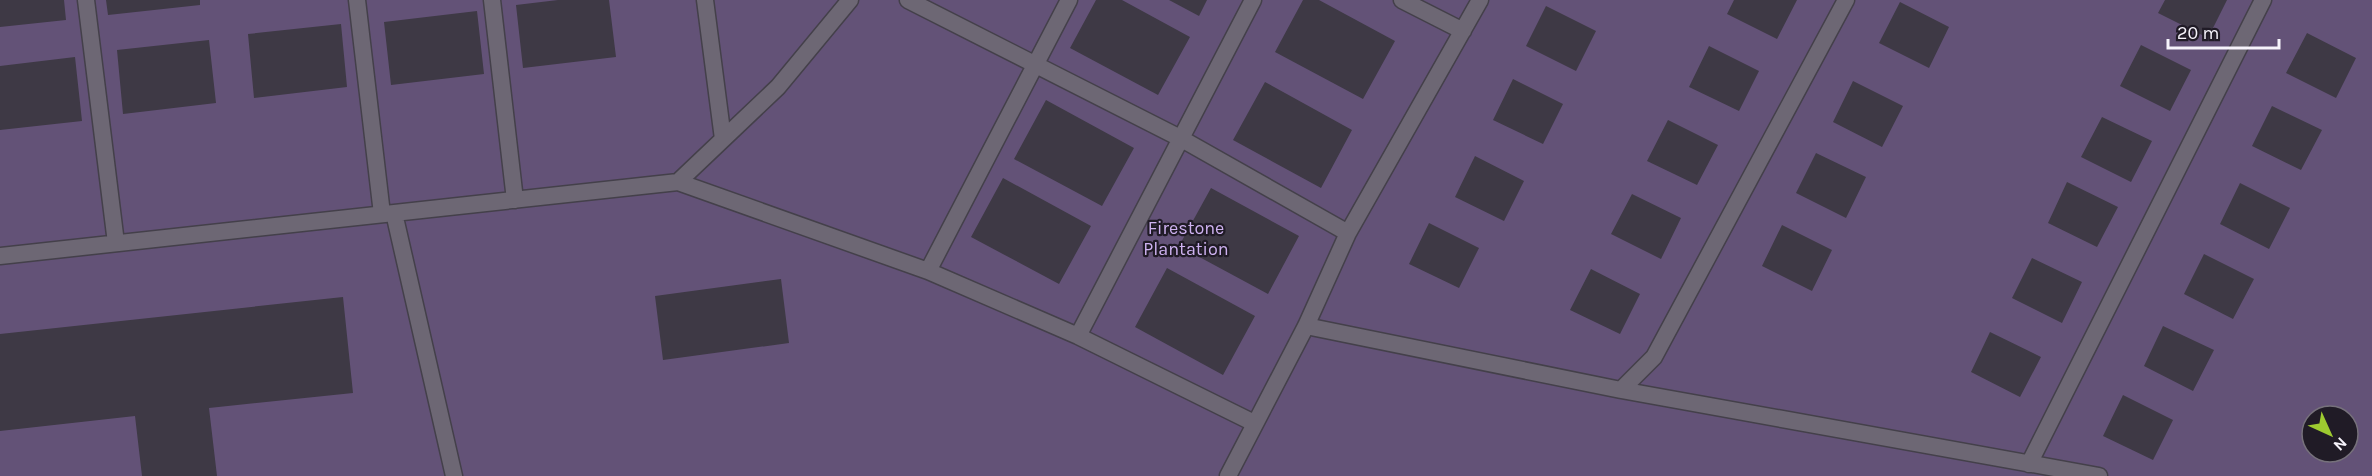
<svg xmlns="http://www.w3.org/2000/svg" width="2372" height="476" viewBox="0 0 2372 476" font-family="Karla,sans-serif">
  <rect width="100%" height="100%" fill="#2a2530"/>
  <path fill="#635277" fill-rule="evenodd" d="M 0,0 L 2372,0 L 2372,476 L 0,476 ZM 2312,416 L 2348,416 L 2348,452 L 2312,452 Z"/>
  <path fill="#3e3945" d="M 0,0 L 64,0 L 66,20 L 0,27 Z
    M 106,0 L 200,0 L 200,5 L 108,15 Z
    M 558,0 L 609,0 L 616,57 L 523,68 L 516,5 Z
    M 1096,0 L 1122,0 L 1190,37 L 1158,95 L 1070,48 Z
    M 1169,0 L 1207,0 L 1199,16 Z
    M 1303,0 L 1319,0 L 1395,41 L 1363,99 L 1275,52 Z
    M 1734,0 L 1797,0 L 1777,39 L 1727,14 Z
    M 2165,0 L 2227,0 L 2208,38 L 2158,13 Z
    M 1900,2 L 1949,27 L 1929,68 L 1879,43 Z
    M 1546,6 L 1596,31 L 1576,71 L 1526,46 Z
    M 477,11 L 484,74 L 391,85 L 384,22 Z
    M 341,24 L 347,87 L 254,98 L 248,34 Z
    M 2307,33 L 2356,58 L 2336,98 L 2286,73 Z
    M 209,40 L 216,103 L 123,114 L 117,50 Z
    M 2141,45 L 2191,70 L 2170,111 L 2120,86 Z
    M 1709,46 L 1759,71 L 1739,111 L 1689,87 Z
    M 75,57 L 82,121 L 0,130 L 0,66 Z
    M 1513,79 L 1563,104 L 1543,144 L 1493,120 Z
    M 1853,81 L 1903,106 L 1882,147 L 1833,122 Z
    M 1265,82 L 1352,130 L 1321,188 L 1233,140 Z
    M 1046,100 L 1134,148 L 1102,206 L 1014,159 Z
    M 2272,106 L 2322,130 L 2301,170 L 2252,146 Z
    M 2102,117 L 2152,141 L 2131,182 L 2081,157 Z
    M 1668,120 L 1718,145 L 1697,185 L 1647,161 Z
    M 1816,153 L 1866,177 L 1846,218 L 1796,193 Z
    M 1475,156 L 1524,181 L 1504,221 L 1455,197 Z
    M 1003,178 L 1091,226 L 1059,284 L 971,237 Z
    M 2067,182 L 2118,207 L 2097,247 L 2048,223 Z
    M 2240,183 L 2290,208 L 2269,249 L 2220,224 Z
    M 1211,188 L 1299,236 L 1268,294 L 1179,246 Z
    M 1632,194 L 1681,218 L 1661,259 L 1611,234 Z
    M 1429,223 L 1479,248 L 1459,288 L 1409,264 Z
    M 1782,225 L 1832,250 L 1812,291 L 1762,266 Z
    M 2204,254 L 2254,279 L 2233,319 L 2184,294 Z
    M 2032,258 L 2082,282 L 2062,323 L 2012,298 Z
    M 1167,268 L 1255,316 L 1223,375 L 1135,327 Z
    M 1591,269 L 1640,294 L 1620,334 L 1570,310 Z
    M 781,279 L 789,343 L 663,360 L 655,296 Z
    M 343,297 L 353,393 L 209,408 L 217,476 L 142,476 L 135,416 L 0,431 L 0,334 Z
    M 2163,326 L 2214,350 L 2193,391 L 2144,366 Z
    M 1990,332 L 2041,357 L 2020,397 L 1971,372 Z
    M 2123,395 L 2173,420 L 2153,460 L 2103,436 Z"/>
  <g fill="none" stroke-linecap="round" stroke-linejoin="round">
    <g stroke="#44404a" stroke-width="19">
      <path id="minor" d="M 86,0 L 116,243
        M 357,0 L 382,214
        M 492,0 L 515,200
        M 705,0 L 723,139
        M 908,0 L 1180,138 L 1348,233
        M 1402,0 L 1463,31
        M 678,182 L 778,87 L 850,0
        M 394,213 L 454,476
        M 0,256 L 678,182 L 928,271 L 1078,336 L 1254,423
        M 928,271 L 1069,0
        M 1306,326 L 1621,390 L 2099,476
        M 1078,336 L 1253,0
        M 1621,390 L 1654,357 L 1846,0
        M 2029,464 L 2263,0
        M 1228,476 L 1306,326 L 1348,233 L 1480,0"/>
    </g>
    <use href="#minor" stroke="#6d6774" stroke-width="16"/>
  </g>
  <g text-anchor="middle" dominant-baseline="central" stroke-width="4.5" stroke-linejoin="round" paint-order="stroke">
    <g font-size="18" fill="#ceb2f0" stroke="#201b26">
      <text x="1186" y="228">Firestone<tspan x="1186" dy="21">Plantation</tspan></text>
    </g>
  </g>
  <g transform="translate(2330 434) rotate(135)"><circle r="28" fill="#201b26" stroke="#76717b" stroke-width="1.5"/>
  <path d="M0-4.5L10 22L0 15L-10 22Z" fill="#9dca30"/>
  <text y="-9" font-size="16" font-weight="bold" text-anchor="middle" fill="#f6f3fb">N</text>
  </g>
  <path d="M2168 39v9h111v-9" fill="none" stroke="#f6f3fb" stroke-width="3"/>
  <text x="2177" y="39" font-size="18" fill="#f6f3fb" stroke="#201b26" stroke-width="4.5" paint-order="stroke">20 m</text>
</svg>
